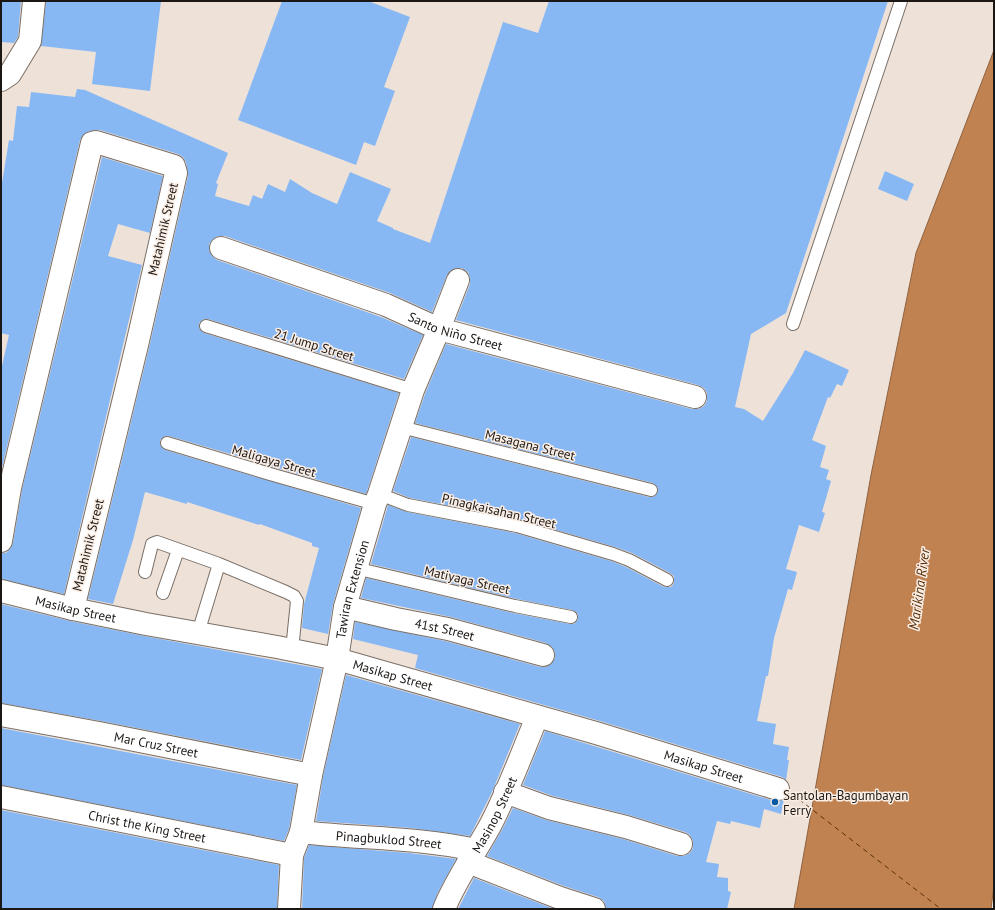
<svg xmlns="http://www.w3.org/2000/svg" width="995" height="910" viewBox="0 0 995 910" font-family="'PT Sans',sans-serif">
  <rect width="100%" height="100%" fill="#ede1d8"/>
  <path fill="#c18252" stroke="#8f623f" d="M 994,50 L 994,885 L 991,909 L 794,909 L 871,475 L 916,253 Z"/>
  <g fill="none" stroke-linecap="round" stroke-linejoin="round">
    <path stroke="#592f08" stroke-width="1" stroke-dasharray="5 4" stroke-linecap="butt" d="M 792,794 L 941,909"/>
  </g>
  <path fill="#88b8f4" d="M 1,1 L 21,1 L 18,37 L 14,43 L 1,42 Z
    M 46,1 L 161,1 L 150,91 L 92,84 L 96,52 L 41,46 Z
    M 282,1 L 368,1 L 410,17 L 384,87 L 395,91 L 375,146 L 364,142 L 356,165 L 238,120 Z
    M 549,1 L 888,1 L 786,313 L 751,334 L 735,407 L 744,409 L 763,421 L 793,373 L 805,350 L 849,370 L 842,386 L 837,384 L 830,398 L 828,397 L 812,440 L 826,446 L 820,467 L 829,470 L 826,479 L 831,481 L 822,512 L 825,513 L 819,532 L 799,525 L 786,569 L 797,572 L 792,590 L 788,589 L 774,638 L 769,670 L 768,676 L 766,676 L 757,721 L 776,724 L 773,744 L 789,747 L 787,760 L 789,760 L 786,780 L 782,777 L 600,721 L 415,668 L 418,655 L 353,639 L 355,622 L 445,641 L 540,667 L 546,667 L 551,664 L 555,658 L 555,652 L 552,647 L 546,643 L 451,617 L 361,598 L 366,578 L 513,613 L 570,624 L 574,624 L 578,619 L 578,614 L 572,610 L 517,599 L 371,564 L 388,505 L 407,512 L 515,533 L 611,561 L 626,567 L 664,587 L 671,587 L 674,583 L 674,576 L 670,573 L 632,553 L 615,547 L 519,519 L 410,498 L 393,491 L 411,437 L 649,497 L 653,497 L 658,492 L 658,488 L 653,483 L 415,423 L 425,394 L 446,344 L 692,409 L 699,409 L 704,406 L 707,401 L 707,393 L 704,388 L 698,385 L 456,320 L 470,284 L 470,278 L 468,272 L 462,268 L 456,268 L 450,271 L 447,275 L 432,312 L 390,293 L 225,236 L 218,236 L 213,239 L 209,244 L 209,251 L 212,256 L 217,260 L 381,317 L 423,335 L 404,379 L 208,319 L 204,319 L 199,323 L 199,328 L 204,333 L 399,393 L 366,494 L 169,436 L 165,436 L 160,440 L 160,445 L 165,450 L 361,508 L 333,604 L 328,634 L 302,628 L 304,604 L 319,548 L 312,546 L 312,543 L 260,524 L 259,525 L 187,502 L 187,504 L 145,492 L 133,540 L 113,604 L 88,599 L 149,348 L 188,176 L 186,162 L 183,157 L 178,154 L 100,130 L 89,131 L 83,135 L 80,140 L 1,472 L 1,370 L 9,335 L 1,333 L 1,189 L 9,140 L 13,141 L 17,106 L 29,107 L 31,92 L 75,97 L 77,89 L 85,90 L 228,153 L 216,183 L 218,184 L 215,196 L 249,206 L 253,195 L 262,199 L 268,184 L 285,192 L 290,179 L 312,193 L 337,204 L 350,172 L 391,189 L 377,221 L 393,228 L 393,229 L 430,243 L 503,22 L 538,33 Z
    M 102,157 L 163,176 L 150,233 L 118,224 L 108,256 L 142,265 L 64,594 L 1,579 L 1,553 L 6,553 L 10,549 L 13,543 L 22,490 Z
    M 885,171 L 914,184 L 907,201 L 878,189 Z
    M 1,604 L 70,621 L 144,636 L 322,669 L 301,760 L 101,721 L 1,703 Z
    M 346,675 L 520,724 L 492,792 L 470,836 L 411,828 L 316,821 L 323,777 Z
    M 1,728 L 297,785 L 289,829 L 284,841 L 1,785 Z
    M 545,731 L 774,801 L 780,801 L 784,799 L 781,814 L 764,809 L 760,828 L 731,821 L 730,824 L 717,821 L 706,862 L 719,864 L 717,877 L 728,878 L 728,891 L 731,892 L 727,909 L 606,909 L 604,901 L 598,897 L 564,886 L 487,856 L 502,830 L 513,808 L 546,820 L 623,839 L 677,856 L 684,856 L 690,853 L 693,848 L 693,841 L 690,835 L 685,832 L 629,815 L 553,796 L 523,785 Z
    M 1,810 L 279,865 L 277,909 L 1,909 Z
    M 309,845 L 409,853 L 456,859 L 438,892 L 432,909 L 302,909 L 304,858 Z
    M 474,878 L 554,909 L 458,909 Z"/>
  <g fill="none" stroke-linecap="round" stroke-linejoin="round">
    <g stroke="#7a6f67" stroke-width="14">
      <path id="lane" d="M 793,324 L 901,1
        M 206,326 L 413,390
        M 401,427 L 651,490
        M 167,443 L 270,474 L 375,504
        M 379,494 L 408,505 L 517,526 L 613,554 L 629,560 L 667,580
        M 355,568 L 515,606 L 571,617
        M 145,572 L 152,544 L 157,542 L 219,564 L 286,592 L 294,596 L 297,601 L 292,650
        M 163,593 L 178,550
        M 198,633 L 219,564"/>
    </g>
    <g stroke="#7a6f67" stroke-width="24">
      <g id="street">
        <path d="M 1,80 L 10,74 L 30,41 L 34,1"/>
        <path id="s1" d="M 221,248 L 386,305 L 439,329 L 695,397"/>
        <path d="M 1,541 L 10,488 L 92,143 L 96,142 L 174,166 L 176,173 L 137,345 L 73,609"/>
        <path id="s2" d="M 1,591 L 73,609 L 146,624 L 277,647 L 337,659 L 596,733 L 778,789"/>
        <path id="s3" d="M 345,607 L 396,619 L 448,629 L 543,655"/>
        <path id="s4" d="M 1,715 L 99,733 L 311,775"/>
        <path d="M 505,792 L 549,808 L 626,827 L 681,844"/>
        <path id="s5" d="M 1,797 L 292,855"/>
        <path id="s6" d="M 301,832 C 359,839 418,837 475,850"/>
        <path d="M 468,862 L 560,898 L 594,909"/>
        <path id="s7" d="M 289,909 L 292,855 L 301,832 L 311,775 L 337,659 L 345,607 L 375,504 L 379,494 L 413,390 L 439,329 L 458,280"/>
        <path id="s8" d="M 444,909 C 456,879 476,852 491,824 C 509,789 522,753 537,717"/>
      </g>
    </g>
    <use href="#lane" stroke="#fff" stroke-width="12"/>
    <use href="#street" stroke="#fff" stroke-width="22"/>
  </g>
  <circle fill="#0558a6" stroke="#faeee5" stroke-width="1.5" cx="775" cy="802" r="4"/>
  <g text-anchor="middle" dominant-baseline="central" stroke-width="3" stroke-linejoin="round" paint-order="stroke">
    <g font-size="13" fill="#1b1714" stroke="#faeee5">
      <text transform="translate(163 229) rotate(-77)">Matahimik Street</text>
      <text stroke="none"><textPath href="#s1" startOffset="249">Santo Niño Street</textPath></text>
      <text transform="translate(314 345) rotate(17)">21 Jump Street</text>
      <text transform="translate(530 445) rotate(14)">Masagana Street</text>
      <text transform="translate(274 461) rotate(16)">Maligaya Street</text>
      <text transform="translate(499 511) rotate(13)">Pinagkaisahan Street</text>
      <text transform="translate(88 545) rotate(-76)">Matahimik Street</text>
      <text transform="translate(467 580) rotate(13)">Matiyaga Street</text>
      <text stroke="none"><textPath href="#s7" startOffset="327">Tawiran Extension</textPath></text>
      <text stroke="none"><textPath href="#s2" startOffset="77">Masikap Street</textPath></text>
      <text stroke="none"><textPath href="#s3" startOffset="102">41st Street</textPath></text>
      <text stroke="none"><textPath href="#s2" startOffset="401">Masikap Street</textPath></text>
      <text stroke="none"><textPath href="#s4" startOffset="158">Mar Cruz Street</textPath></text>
      <text stroke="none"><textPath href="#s2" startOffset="725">Masikap Street</textPath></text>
      <text stroke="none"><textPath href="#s8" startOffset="107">Masinop Street</textPath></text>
      <text stroke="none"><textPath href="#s5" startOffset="149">Christ the King Street</textPath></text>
      <text stroke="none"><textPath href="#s6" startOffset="88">Pinagbuklod Street</textPath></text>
    </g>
    <g font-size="13" fill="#1b1714" stroke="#faeee5" text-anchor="start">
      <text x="783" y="795">Santolan-Bagumbayan<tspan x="783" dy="15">Ferry</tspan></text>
    </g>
    <g font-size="14" font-style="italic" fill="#592f08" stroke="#faeee5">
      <text transform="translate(919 589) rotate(-82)">Marikina River</text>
    </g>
  </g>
  <rect width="995" height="910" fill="none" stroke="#1b1714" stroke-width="4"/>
</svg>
